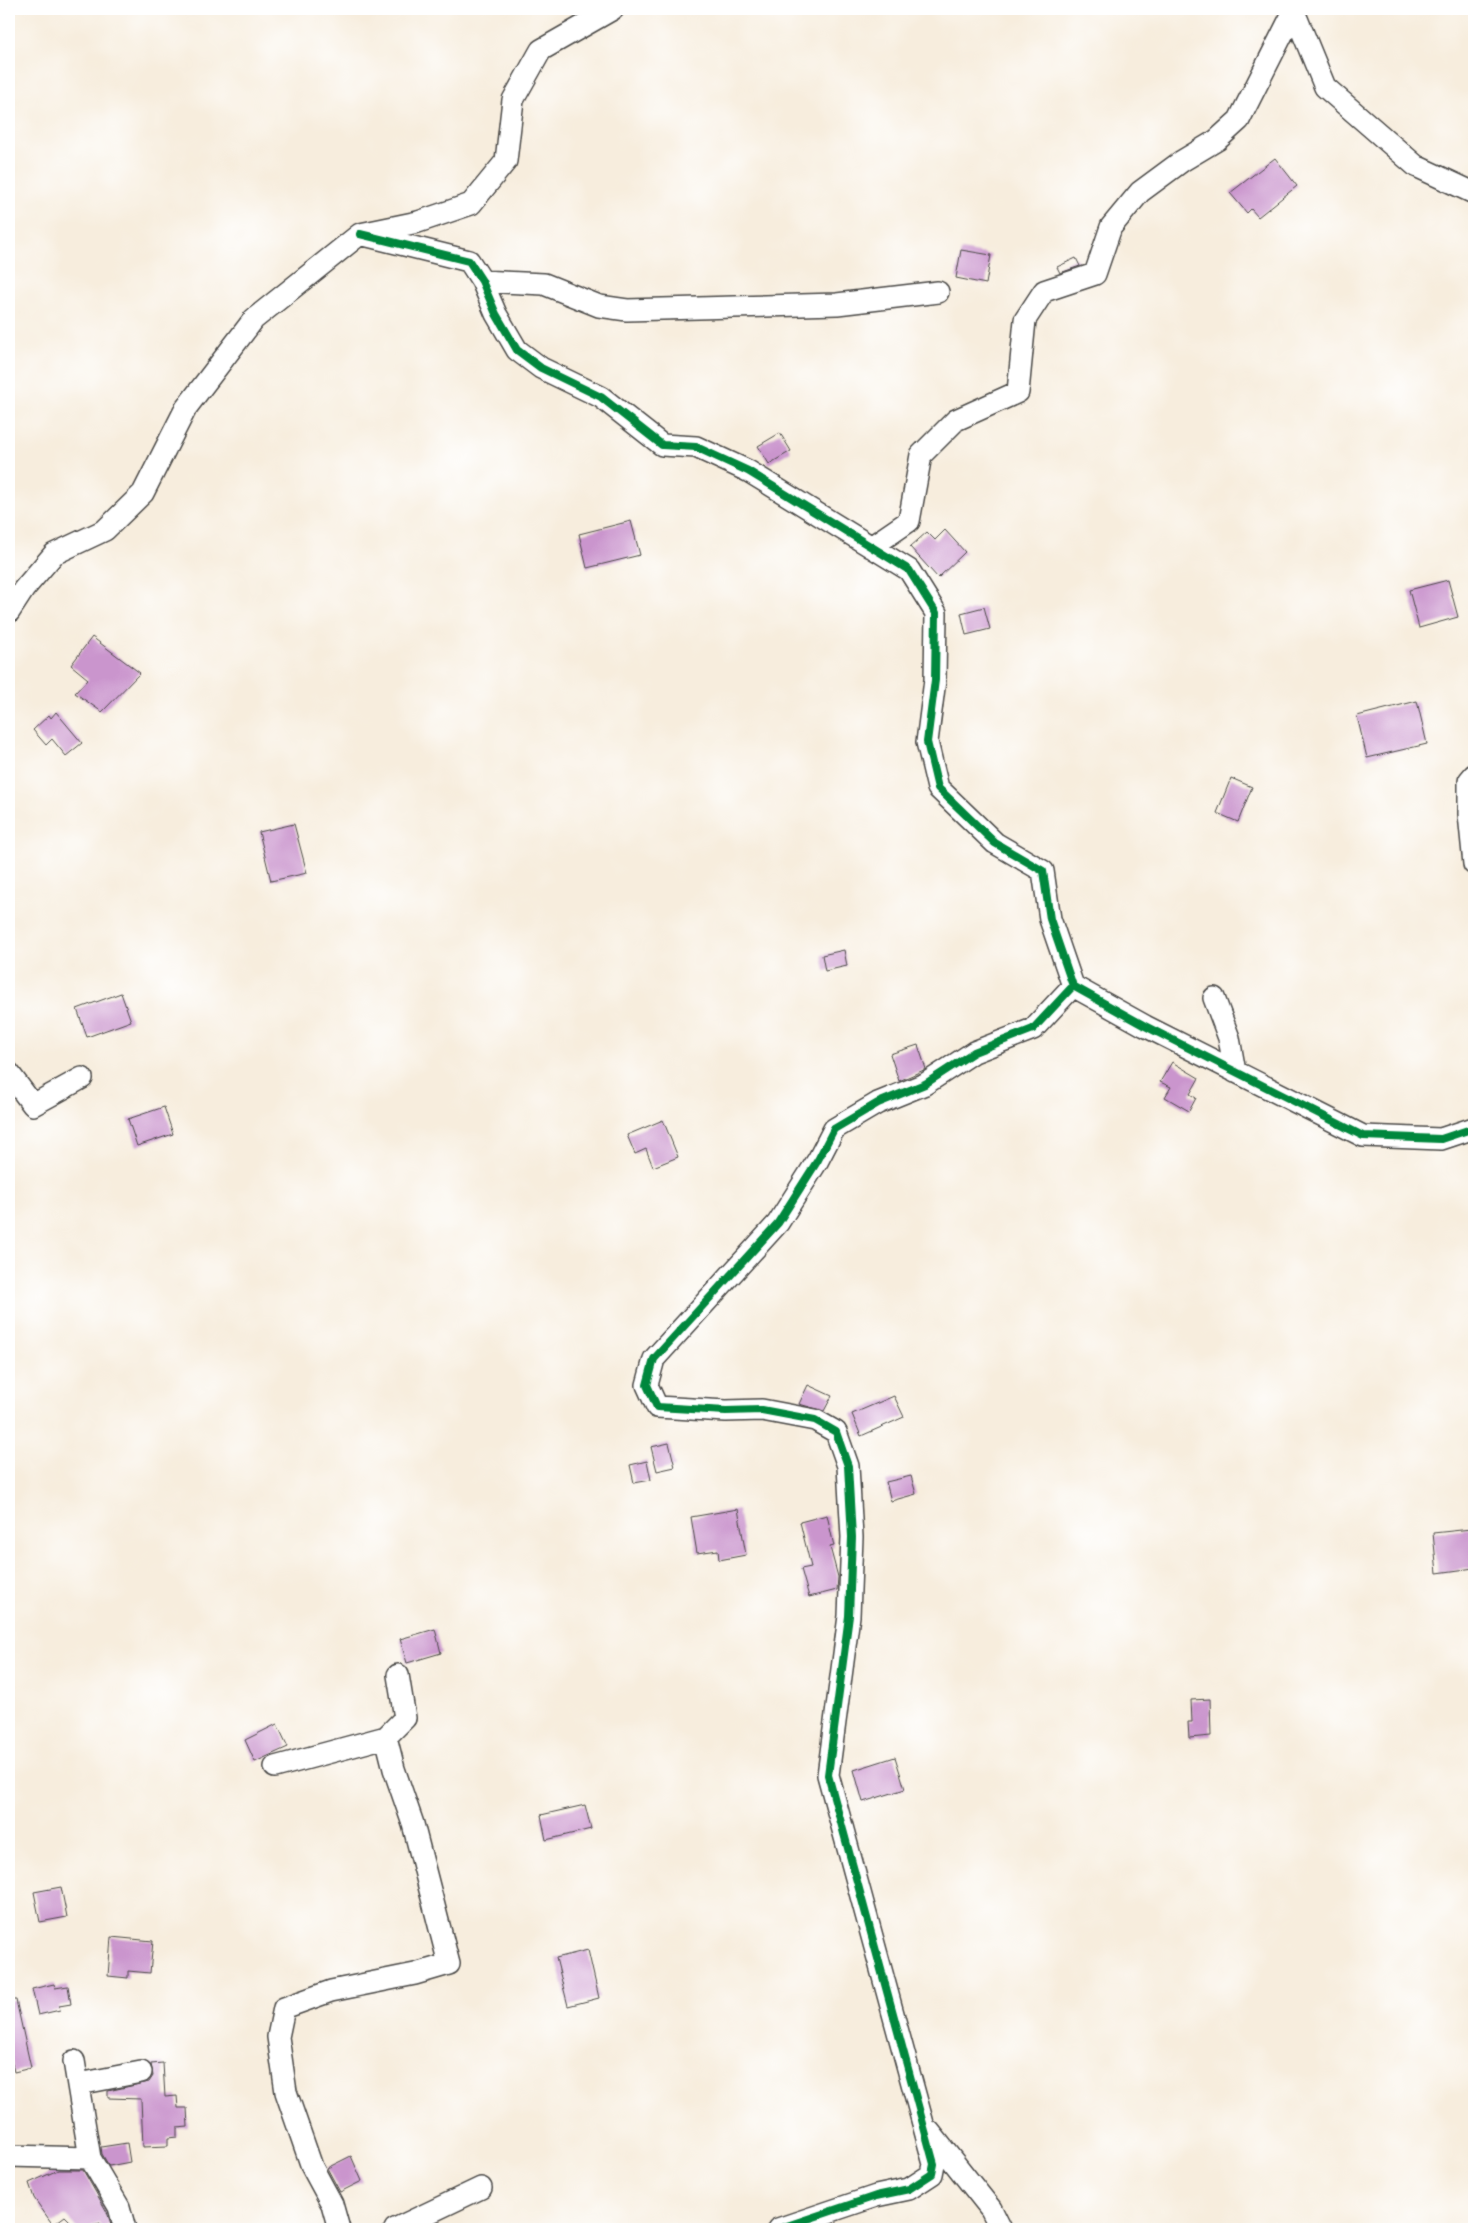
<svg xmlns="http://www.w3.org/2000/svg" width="1483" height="2238" viewBox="0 0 1483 2238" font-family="'IM FELL Double Pica',serif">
  <rect width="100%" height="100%" fill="#fff"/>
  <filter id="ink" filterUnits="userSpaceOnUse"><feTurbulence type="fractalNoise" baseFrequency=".02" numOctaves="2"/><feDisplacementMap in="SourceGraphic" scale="10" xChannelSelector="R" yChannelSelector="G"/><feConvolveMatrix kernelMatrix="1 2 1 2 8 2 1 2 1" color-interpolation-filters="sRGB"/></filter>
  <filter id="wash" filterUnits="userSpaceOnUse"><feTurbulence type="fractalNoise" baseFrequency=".0096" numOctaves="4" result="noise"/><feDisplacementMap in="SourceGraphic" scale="20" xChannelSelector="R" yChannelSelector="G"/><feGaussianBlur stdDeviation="1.12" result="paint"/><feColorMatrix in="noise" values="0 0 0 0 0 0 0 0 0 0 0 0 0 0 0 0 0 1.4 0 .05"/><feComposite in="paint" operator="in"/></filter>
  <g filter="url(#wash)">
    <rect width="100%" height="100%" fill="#f7eddd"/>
    <g id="blocks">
      <path fill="#ca95cd" d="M 1275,158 L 1297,186 L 1258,217 L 1251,209 L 1247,213 L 1230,193 Z
        M 961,250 L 991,255 L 986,284 L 956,278 Z
        M 1076,258 L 1080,266 L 1060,273 L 1057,267 Z
        M 780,433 L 791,451 L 769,464 L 758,446 Z
        M 631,521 L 640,555 L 587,568 L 579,534 Z
        M 945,530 L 965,552 L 938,578 L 910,547 L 927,532 L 935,540 Z
        M 1448,580 L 1458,617 L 1419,628 L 1409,590 Z
        M 984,607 L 990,629 L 966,635 L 961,613 Z
        M 92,637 L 140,673 L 102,712 L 75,693 L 88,679 L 71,665 Z
        M 1417,701 L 1427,744 L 1367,758 L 1357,716 Z
        M 56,712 L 82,743 L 66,756 L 52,739 L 46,745 L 33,730 L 49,715 L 51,718 Z
        M 1231,778 L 1252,787 L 1238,822 L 1217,813 Z
        M 294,824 L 307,873 L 271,881 L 259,832 Z
        M 844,950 L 847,966 L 825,971 L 822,955 Z
        M 121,993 L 131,1021 L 87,1037 L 77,1009 Z
        M 918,1045 L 926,1069 L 899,1081 L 890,1054 Z
        M 1172,1062 L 1199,1078 L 1190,1094 L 1196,1098 L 1189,1111 L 1165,1097 L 1171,1087 L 1160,1082 Z
        M 164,1107 L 173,1134 L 137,1146 L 128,1119 Z
        M 663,1120 L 678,1157 L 653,1167 L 646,1149 L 635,1154 L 627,1135 Z
        M 808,1385 L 832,1396 L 824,1411 L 799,1404 Z
        M 894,1396 L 904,1417 L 861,1436 L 852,1414 Z
        M 669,1443 L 675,1467 L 657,1471 L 651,1447 Z
        M 647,1461 L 651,1480 L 634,1483 L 630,1465 Z
        M 911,1476 L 916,1494 L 891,1501 L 886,1482 Z
        M 738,1509 L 746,1555 L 719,1560 L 718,1550 L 697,1553 L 691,1517 Z
        M 827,1515 L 834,1546 L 830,1547 L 838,1577 L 837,1590 L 809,1597 L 801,1569 L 811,1567 L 800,1522 Z
        M 1471,1529 L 1474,1568 L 1437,1573 L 1433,1533 Z
        M 435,1629 L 441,1653 L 407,1663 L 400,1639 Z
        M 1210,1699 L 1211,1736 L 1189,1738 L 1188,1722 L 1192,1722 L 1191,1700 Z
        M 277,1724 L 288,1747 L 255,1762 L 245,1740 Z
        M 895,1757 L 905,1789 L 863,1802 L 854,1770 Z
        M 585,1805 L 591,1829 L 546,1840 L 541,1815 Z
        M 61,1887 L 67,1917 L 40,1922 L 34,1892 Z
        M 111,1937 L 153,1941 L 150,1973 L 128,1971 L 128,1978 L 108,1976 Z
        M 588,1950 L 599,1998 L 568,2006 L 556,1958 Z
        M 54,1984 L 55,1988 L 68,1986 L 71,2004 L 59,2006 L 60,2010 L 38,2015 L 32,1989 Z
        M 9,2000 L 16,2000 L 31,2068 L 14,2072 L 9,2050 Z
        M 163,2063 L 165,2097 L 177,2096 L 178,2108 L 187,2108 L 188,2127 L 177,2128 L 177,2137 L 168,2138 L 168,2146 L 143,2147 L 141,2099 L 108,2098 L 108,2091 L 149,2082 L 153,2076 L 151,2064 Z
        M 127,2143 L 130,2162 L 109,2166 L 102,2154 L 101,2147 Z
        M 351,2156 L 362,2181 L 340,2192 L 327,2168 Z
        M 58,2170 L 83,2170 L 107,2212 L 111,2224 L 101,2228 L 100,2223 L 84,2229 L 78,2229 L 65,2216 L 53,2225 L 34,2198 L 29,2183 Z"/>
    </g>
  </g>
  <g filter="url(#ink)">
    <use href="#blocks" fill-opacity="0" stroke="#4a4846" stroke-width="1"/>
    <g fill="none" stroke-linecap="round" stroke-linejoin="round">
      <g stroke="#4a4846" stroke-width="24">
        <path id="street" d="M 1293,9 L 1325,87 L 1416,166 L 1474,193
          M 360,234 L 469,261 L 482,281 L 496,314 L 517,350 L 541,368 L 601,397 L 662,445 L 696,447 L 748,471 L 909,570 L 936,613 L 935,680 L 927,742 L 938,788 L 995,843 L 1043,871 L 1050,919 L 1073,986 L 1145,1026 L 1363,1136 L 1441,1139 L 1474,1128
          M 482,281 L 544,284 L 599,306 L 627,310 L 837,304 L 938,292
          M 871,547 L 909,521 L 921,455 L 956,420 L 1018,392 L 1025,320 L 1044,291 L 1095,274 L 1111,227 L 1140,192 L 1182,161 L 1217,140 L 1239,120 L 1294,11
          M 9,612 L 24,589 L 54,554 L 105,530 L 143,493 L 186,408 L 254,319 L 360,234 L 418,222 L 471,204 L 506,161 L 513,100 L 541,50 L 613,9
          M 1474,775 L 1469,781 L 1469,814 L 1474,864
          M 1214,998 L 1229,1038 L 1235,1072
          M 9,1073 L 33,1105 L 82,1078
          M 386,1737 L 405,1718 L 398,1675
          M 275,1767 L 386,1737 L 394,1769 L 413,1824 L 449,1964 L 415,1974 L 331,1991 L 284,2008 L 278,2037 L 286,2092 L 312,2167 L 332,2204 L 339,2229
          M 74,2061 L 90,2158 L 119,2207 L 125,2229
          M 79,2084 L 141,2072
          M 929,2131 L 991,2209 L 1001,2229
          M 9,2156 L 90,2158
          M 395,2229 L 481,2188
          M 778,2229 L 876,2196 L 909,2189 L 932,2174 L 934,2164 L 828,1775 L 849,1616 L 852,1537 L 848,1466 L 836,1432 L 815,1420 L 762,1410 L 726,1411 L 657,1407 L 647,1385 L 654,1359 L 778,1223 L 818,1160 L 834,1129 L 878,1103 L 925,1084 L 974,1052 L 1033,1029 L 1073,986"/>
      </g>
      <use href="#street" stroke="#fff" stroke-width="21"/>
      <g stroke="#fff" stroke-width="11">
        <path id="cycleway" d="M 360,234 L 469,261 L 482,281 L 496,314 L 517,350 L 541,368 L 601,397 L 662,445 L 696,447 L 748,471 L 909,570 L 936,613 L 935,680 L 927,742 L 938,788 L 995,843 L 1043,871 L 1050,919 L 1073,986 L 1145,1026 L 1363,1136 L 1441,1139 L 1474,1128
          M 778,2229 L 876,2196 L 909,2189 L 932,2174 L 934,2164 L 828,1775 L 849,1616 L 852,1537 L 848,1466 L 836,1432 L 815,1420 L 762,1410 L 726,1411 L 657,1407 L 647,1385 L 654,1359 L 778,1223 L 818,1160 L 834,1129 L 878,1103 L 925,1084 L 974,1052 L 1033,1029 L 1073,986"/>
      </g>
      <use href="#cycleway" stroke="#00873e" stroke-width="8"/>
    </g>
  </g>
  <rect width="1483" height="2238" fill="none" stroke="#fff" stroke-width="30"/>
</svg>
